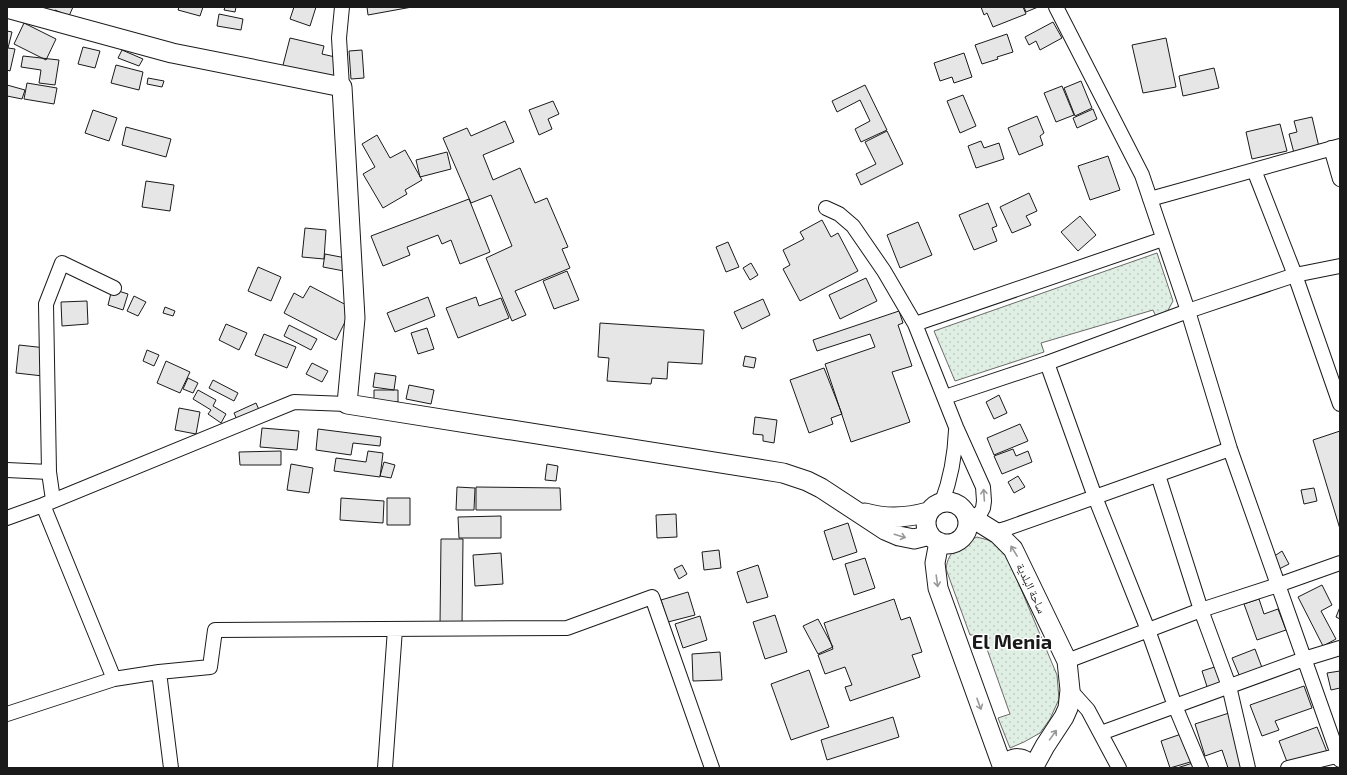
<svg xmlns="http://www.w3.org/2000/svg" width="1347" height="775" viewBox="0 0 1347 775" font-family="'Exo 2','Noto Naskh Arabic',sans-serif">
  <defs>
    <pattern id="park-dots" width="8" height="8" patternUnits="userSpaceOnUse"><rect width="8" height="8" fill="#e0efe3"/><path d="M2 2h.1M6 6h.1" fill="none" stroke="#c0ccc2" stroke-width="1.8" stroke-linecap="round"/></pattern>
  </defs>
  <rect width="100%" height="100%" fill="#fff"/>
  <path fill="url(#park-dots)" stroke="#6a6a6a" d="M 1157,253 L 1173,301 L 1167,312 L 1157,319 L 1153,310 L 1041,343 L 1044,352 L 955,381 L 934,331 Z
    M 977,537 L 988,540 L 1003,546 L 1057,675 L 1059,699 L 1050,719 L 1040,733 L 1024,742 L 1010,748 L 998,718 L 1010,714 L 982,635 L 970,635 L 946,569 C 948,550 961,544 977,537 Z"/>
  <path fill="#e6e6e6" stroke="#1a1a1a" d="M 31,7 L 73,7 L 69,16 L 55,10 L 52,17 Z
    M 179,7 L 203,7 L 200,16 L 178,10 Z
    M 225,7 L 236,7 L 235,12 L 224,10 Z
    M 294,7 L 316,7 L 310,26 L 290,19 Z
    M 367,7 L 412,7 L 368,15 Z
    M 981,7 L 1023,7 L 1026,14 L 993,27 L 987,13 L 984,15 Z
    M 1024,7 L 1038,7 L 1026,12 Z
    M 219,14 L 243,19 L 241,30 L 217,26 Z
    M 1053,22 L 1062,38 L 1040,50 L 1036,41 L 1029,45 L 1025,37 Z
    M 24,23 L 56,39 L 46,60 L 14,44 Z
    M 7,31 L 12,32 L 8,48 L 15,49 L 10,71 L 7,70 Z
    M 1007,34 L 1013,52 L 997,57 L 998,59 L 982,64 L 975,45 Z
    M 290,38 L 324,46 L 322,54 L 344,59 L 338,83 L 282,69 Z
    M 1166,38 L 1176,87 L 1143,93 L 1132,45 Z
    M 83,47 L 100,51 L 95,68 L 78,64 Z
    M 122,50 L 143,59 L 139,66 L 118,58 Z
    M 362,50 L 364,78 L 351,79 L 349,51 Z
    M 964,53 L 972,77 L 954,83 L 952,77 L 940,81 L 934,63 Z
    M 23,56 L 59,60 L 55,85 L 39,83 L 41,70 L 21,67 Z
    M 116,65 L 143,72 L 139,90 L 111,83 Z
    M 1214,68 L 1219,88 L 1183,96 L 1179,76 Z
    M 148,78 L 164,81 L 162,87 L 147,84 Z
    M 1081,81 L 1092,108 L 1075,116 L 1064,88 Z
    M 27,83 L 57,88 L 54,104 L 24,99 Z
    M 7,85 L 25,90 L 22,99 L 7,96 Z
    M 865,85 L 887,130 L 861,142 L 855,129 L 870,121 L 860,100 L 837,112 L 832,101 Z
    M 1062,86 L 1074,115 L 1056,122 L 1044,93 Z
    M 963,95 L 976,126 L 960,133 L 947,101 Z
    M 553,101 L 559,114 L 548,119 L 552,129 L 539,135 L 529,110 Z
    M 1093,109 L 1097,119 L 1077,128 L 1073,118 Z
    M 93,110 L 117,118 L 109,141 L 85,133 Z
    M 1037,116 L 1044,133 L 1040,136 L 1043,145 L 1019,155 L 1008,128 Z
    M 1312,117 L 1319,147 L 1294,153 L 1289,134 L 1297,132 L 1294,121 Z
    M 505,121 L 514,142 L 483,155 L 493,180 L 520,168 L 535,203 L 547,198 L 568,247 L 562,249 L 570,268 L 515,291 L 526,315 L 512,321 L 486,258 L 512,246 L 491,195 L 471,203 L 443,138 L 467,128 L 471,136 Z
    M 1280,124 L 1287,151 L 1252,159 L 1246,132 Z
    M 126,127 L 171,139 L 166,157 L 122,145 Z
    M 887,131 L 903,164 L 861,185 L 856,174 L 876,164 L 865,142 Z
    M 377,135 L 390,158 L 405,150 L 422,180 L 405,190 L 407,194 L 383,208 L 363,174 L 375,167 L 362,144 Z
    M 981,141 L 984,148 L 999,143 L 1004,159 L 976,168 L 968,146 Z
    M 447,152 L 451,169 L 420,177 L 416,160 Z
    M 1108,156 L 1120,190 L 1090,200 L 1078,166 Z
    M 146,181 L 174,185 L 170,211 L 142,207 Z
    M 1029,193 L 1037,211 L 1026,216 L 1031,225 L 1012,233 L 1000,207 Z
    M 469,199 L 490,252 L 460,264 L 451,240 L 442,244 L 438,235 L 407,247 L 410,255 L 383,266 L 371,236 Z
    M 988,203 L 997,226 L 992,228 L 997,241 L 974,250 L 959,215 Z
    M 1080,216 L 1096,235 L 1078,251 L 1061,232 Z
    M 822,220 L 831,237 L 838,233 L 858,271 L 800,301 L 783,269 L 790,265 L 783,250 L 804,239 L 800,232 Z
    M 918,222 L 932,255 L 900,268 L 887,235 Z
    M 305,228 L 326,230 L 324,259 L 302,257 Z
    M 728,242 L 739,267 L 726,272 L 716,247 Z
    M 325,254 L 346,258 L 344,271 L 323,267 Z
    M 751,263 L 758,275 L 750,280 L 743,268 Z
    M 258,267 L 281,277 L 271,301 L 248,291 Z
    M 567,271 L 579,300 L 554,309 L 543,281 Z
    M 866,278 L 877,301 L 840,319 L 829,295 Z
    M 310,286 L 352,308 L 336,340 L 284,313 L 294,293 L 303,298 Z
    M 112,289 L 128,294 L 123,310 L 108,305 Z
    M 134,296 L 146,302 L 138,316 L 127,311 Z
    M 428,297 L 435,316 L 395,332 L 387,313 Z
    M 476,297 L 479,306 L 501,298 L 509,318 L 458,338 L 446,308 Z
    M 763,299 L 770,315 L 742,329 L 734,312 Z
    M 87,301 L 88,324 L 62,326 L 61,302 Z
    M 165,307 L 175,311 L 173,316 L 163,313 Z
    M 899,311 L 903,323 L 898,325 L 912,366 L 892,372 L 910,422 L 851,442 L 825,364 L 875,347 L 870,334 L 817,351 L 813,340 Z
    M 600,323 L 704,330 L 702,364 L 668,362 L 667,379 L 652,378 L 651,384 L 607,381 L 609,358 L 598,357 Z
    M 226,324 L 247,333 L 239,350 L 219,340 Z
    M 289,325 L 317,339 L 311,350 L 284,336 Z
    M 427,328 L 434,349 L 418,354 L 411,333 Z
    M 264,334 L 296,347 L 287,368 L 255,355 Z
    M 19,345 L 46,348 L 43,376 L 16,373 Z
    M 147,350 L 159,355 L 154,366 L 143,361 Z
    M 745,356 L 756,358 L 754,368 L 743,366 Z
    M 166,361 L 190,372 L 180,393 L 157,383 Z
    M 312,363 L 328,371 L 322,382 L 306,374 Z
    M 824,368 L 842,414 L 831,418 L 833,424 L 809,433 L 790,380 Z
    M 375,373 L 396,376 L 394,390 L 373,387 Z
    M 188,378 L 198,383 L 193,393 L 183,389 Z
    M 213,380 L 238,393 L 234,401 L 209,388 Z
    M 409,385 L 434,390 L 431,404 L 406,399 Z
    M 198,390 L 216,400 L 213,406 L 226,414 L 221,423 L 208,414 L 211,410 L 193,399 Z
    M 374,390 L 398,390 L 398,402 L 374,401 Z
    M 999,395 L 1007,413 L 994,419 L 986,402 Z
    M 256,403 L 260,412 L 238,422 L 234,413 Z
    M 179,408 L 200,412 L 196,434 L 175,430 Z
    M 755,417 L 777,420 L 774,443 L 763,441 L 763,435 L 753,434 Z
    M 1020,424 L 1028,441 L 994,455 L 987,438 Z
    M 262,428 L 299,431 L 297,450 L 260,447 Z
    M 318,429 L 381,437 L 380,446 L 353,443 L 351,455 L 316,450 Z
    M 1340,431 L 1340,529 L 1313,440 Z
    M 1013,449 L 1016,456 L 1028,451 L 1032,462 L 1002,474 L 994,456 Z
    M 281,451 L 281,465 L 240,465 L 239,452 Z
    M 368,451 L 383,453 L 380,477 L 334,471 L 336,458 L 366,462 Z
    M 384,462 L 395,465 L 391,478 L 380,476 Z
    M 291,464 L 313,468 L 309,493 L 287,490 Z
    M 547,464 L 558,466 L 556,481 L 545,480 Z
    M 1018,476 L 1025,487 L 1014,493 L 1008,482 Z
    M 457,487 L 475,488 L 474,510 L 456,510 Z
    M 476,487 L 560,488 L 561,510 L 476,510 Z
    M 1314,488 L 1317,501 L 1304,504 L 1301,490 Z
    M 341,498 L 384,501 L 383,523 L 340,520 Z
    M 387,498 L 410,498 L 410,525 L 387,525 Z
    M 676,514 L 677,537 L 657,538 L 656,515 Z
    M 501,516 L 501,538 L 459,538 L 458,517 Z
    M 848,523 L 857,552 L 833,560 L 824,531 Z
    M 441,539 L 463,539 L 462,626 L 440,625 Z
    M 719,550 L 721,568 L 704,570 L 702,552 Z
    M 1282,551 L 1289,564 L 1279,569 L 1273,557 Z
    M 501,553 L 503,584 L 475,586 L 473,555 Z
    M 865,558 L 875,588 L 854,595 L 845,564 Z
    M 682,565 L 687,574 L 679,579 L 674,569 Z
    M 758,565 L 768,597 L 747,603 L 737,572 Z
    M 1322,585 L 1332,605 L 1321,611 L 1336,639 L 1323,646 L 1298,597 Z
    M 688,592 L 695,615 L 668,622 L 661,600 Z
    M 894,599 L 901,620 L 910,617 L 922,652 L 912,655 L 920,677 L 850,701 L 845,687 L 852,685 L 845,667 L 825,674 L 818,655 L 833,649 L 824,623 Z
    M 1259,599 L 1264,614 L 1278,609 L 1286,630 L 1257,640 L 1244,604 Z
    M 1340,607 L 1340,619 L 1336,617 Z
    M 775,615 L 787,652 L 765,659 L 753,622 Z
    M 700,616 L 707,640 L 683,648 L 675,624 Z
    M 818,619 L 833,647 L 818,654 L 803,626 Z
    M 1255,649 L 1264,673 L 1242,682 L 1232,658 Z
    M 720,652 L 722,680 L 693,681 L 692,654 Z
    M 1221,665 L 1230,694 L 1211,699 L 1202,671 Z
    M 809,670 L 829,727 L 791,740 L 771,684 Z
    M 1340,671 L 1340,688 L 1331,690 L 1327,673 Z
    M 1304,686 L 1312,708 L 1275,721 L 1279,730 L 1262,736 L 1250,705 Z
    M 1229,713 L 1247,768 L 1228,768 L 1222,750 L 1205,756 L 1195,724 Z
    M 893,717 L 899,737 L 827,760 L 821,740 Z
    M 1317,727 L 1327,752 L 1289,767 L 1279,741 Z
    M 1187,732 L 1197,760 L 1170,768 L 1161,741 Z
    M 1199,761 L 1201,768 L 1177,768 Z"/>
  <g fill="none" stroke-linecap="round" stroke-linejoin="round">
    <g stroke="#1a1a1a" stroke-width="16">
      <path id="street" d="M 1056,7 L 1142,175 L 1188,311 L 1230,449 L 1340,760
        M 342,87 L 339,38 L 342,7
        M 1331,148 L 1340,179
        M 1254,170 L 1295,275 L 1340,404
        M 1150,199 L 1340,146
        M 826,208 L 839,214 L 853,226 L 884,271 L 915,324 L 956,427 L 983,487 L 984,501 L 983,508 L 976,521 L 967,528
        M 915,324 L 1163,239
        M 1047,363 L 1095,497 L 1148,630 L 1175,706 L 1201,768
        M 945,397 L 1047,363 L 1188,311 L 1295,275 L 1340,266
        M 7,470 L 49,472
        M 1158,475 L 1201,610 L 1229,686 L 1248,768
        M 53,500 L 49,472 L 46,304 L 62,263 L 114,288
        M 942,502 C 951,478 955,455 956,430
        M 43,505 L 114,679
        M 7,518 L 43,505 L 294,402 L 347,404
        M 994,532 L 1005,529 L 1230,449
        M 1067,661 L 1201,610 L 1278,585 L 1340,563
        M 159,672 L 171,768
        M 1070,690 L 1088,710 L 1119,768
        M 7,714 L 114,679 L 159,672 L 210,667 L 215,630 L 567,628 L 652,597 L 712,768
        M 1101,733 L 1304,659 L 1340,648
        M 385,768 L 395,629
        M 1288,768 L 1340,755"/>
    </g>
    <g stroke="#1a1a1a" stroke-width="21">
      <path id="secondary" d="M 7,8 L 172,53 L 342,87 L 355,318 L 347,404 L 783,473 L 807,481 L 821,488 L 885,530 L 899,536 L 914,539 L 930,535
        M926 523a21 21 0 1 1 42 0a21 21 0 1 1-42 0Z
        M 865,513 C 886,519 907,518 928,512
        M 966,514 L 998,534 L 1013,549 L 1067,661 L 1070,690 L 1068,708 L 1064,717 L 1045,746 L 1033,768
        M 939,542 L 935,563 L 938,588 L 1003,768
        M 1004,768 C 1010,755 1026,756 1032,768"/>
    </g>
    <use href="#street" stroke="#fff" stroke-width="14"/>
    <use href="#secondary" stroke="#fff" stroke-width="19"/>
  </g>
  <defs><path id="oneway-shaft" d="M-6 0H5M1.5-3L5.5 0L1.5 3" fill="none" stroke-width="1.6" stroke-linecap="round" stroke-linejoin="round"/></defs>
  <g stroke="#989898">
    <use href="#oneway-shaft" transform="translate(984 495) rotate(-94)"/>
    <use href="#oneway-shaft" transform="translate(900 536) rotate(17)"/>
    <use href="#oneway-shaft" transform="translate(1014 551) rotate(-122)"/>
    <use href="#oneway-shaft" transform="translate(937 581) rotate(82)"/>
    <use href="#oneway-shaft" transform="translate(979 704) rotate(70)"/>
    <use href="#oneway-shaft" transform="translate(1053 735) rotate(-54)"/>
  </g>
  <g text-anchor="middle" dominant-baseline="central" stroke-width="3" stroke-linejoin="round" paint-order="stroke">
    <g font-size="12" fill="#1a1a1a" stroke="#fff">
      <text transform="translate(1032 588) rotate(65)">ساحة البلدية</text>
    </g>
    <g font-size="20" font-weight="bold" fill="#1a1a1a" stroke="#fff">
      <text x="1012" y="641">El Menia</text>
    </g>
  </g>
  <rect width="1347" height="775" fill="none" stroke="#1a1a1a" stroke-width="16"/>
</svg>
